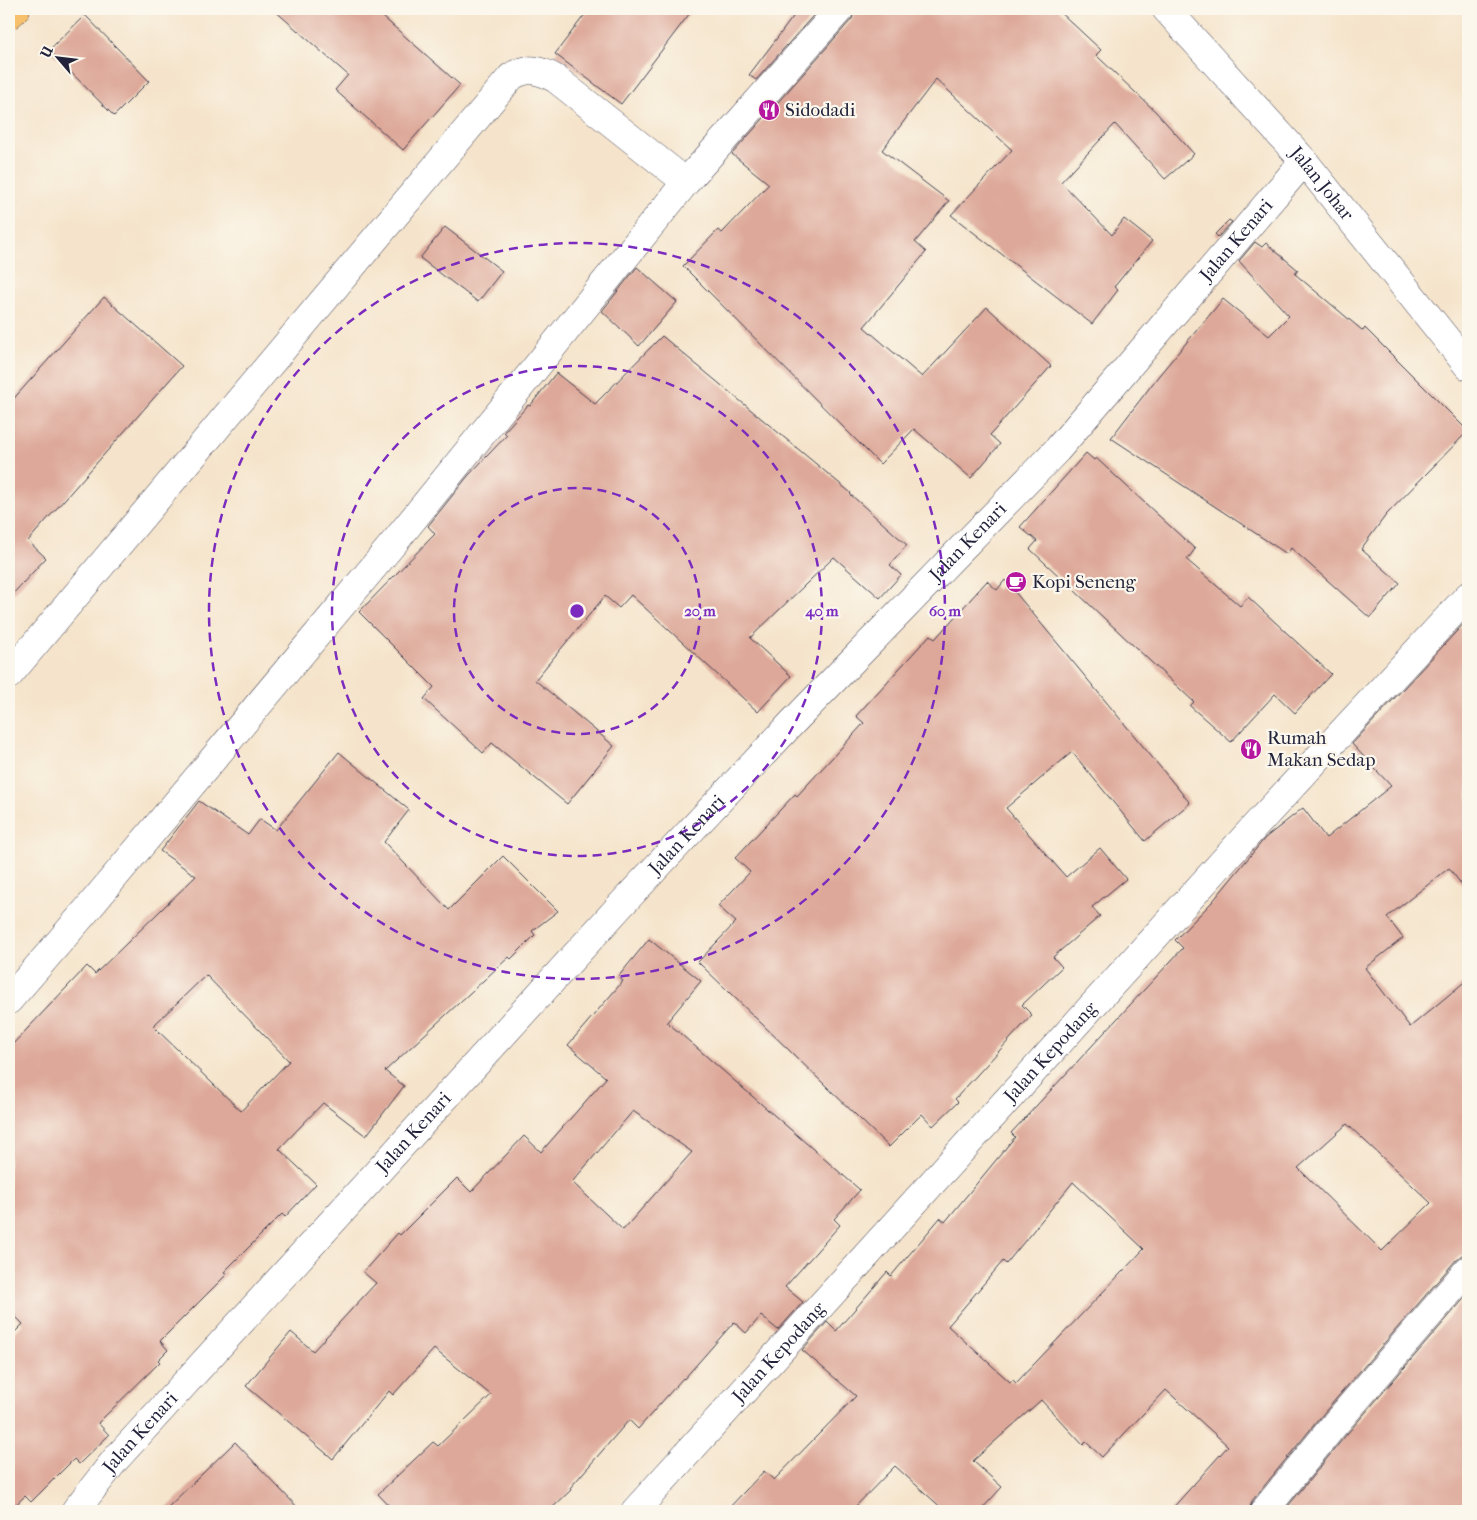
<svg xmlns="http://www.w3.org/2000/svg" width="1477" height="1520" viewBox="0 0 1477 1520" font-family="'IM FELL French Canon',serif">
  <rect width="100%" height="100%" fill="#fbf7ec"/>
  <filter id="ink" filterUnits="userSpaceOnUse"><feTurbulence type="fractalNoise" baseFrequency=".02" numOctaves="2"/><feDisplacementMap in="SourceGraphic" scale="10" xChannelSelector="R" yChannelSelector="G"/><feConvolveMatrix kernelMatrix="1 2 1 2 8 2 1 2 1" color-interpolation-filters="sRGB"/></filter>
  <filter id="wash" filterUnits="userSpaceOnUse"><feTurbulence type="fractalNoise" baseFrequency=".0096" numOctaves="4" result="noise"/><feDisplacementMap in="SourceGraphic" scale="20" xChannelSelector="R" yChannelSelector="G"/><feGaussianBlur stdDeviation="1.12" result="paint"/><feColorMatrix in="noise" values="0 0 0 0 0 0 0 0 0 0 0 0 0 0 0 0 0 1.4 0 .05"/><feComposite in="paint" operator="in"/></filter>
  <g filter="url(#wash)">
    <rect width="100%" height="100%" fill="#f5e4cb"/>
    <g id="blocks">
      <path fill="#dda899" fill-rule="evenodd" d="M 273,9 L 374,9 L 460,85 L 403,150 L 335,90 L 348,75 Z
        M 589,9 L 693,9 L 621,104 L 555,54 Z
        M 799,9 L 819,9 L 756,80 L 749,75 Z
        M 855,9 L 1057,9 L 1101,50 L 1096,55 L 1156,112 L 1194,154 L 1165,179 L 1115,124 L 1061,182 L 1112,235 L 1124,219 L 1152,241 L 1114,287 L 1118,290 L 1092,324 L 951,215 L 1012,150 L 936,79 L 882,150 L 949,201 L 915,242 L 926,252 L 864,327 L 922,377 L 987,307 L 1051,366 L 990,435 L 1000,444 L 971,478 L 914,429 L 880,464 L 683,266 L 718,230 L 722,233 L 769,184 L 732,154 L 852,19 Z
        M 85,15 L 149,81 L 114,116 L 49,50 Z
        M 1229,220 L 1232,222 L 1218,237 L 1215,234 Z
        M 445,227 L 502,271 L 478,302 L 420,258 Z
        M 1255,242 L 1262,247 L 1266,243 L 1298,270 L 1295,274 L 1363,331 L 1365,328 L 1468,431 L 1386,515 L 1361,549 L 1400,583 L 1370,618 L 1291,548 L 1287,554 L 1111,438 L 1160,374 L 1223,299 L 1269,336 L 1289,316 L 1239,261 Z
        M 637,267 L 677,302 L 639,346 L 602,311 Z
        M 104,297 L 182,366 L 28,541 L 46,558 L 9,598 L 9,404 Z
        M 662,336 L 851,493 L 850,494 L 907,545 L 890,565 L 901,575 L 880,598 L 834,557 L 750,638 L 791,676 L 758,712 L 631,595 L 619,608 L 605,596 L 535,680 L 614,746 L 567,804 L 492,743 L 483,753 L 424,699 L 434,687 L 359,612 L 435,534 L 428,526 L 468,476 L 507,435 L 504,432 L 528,405 L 530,406 L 556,373 L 595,404 Z
        M 1086,453 L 1094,460 L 1096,458 L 1195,549 L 1187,560 L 1240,606 L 1248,597 L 1331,674 L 1295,713 L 1275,694 L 1231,742 L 1190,706 L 1194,702 L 1030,549 L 1037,541 L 1020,527 Z
        M 1005,580 L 1190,803 L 1145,841 L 1072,752 L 1006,808 L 1066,877 L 1100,848 L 1126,879 L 1092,907 L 1100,916 L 1053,957 L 1062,967 L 1022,1005 L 1032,1015 L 955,1099 L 958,1102 L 933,1126 L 922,1114 L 889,1147 L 698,962 L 736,922 L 718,906 L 750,872 L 735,858 L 795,794 L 797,796 L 864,723 L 856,716 L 930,635 L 935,639 L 987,581 L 997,590 Z
        M 1468,619 L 1468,893 L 1449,868 L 1387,917 L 1403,938 L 1365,968 L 1410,1027 L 1468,979 L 1468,1255 L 1462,1255 L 1456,1260 L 1323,1414 L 1252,1501 L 1249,1511 L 1170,1511 L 1228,1446 L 1166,1390 L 1102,1457 L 1086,1442 L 1083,1445 L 1041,1400 L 973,1461 L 1002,1487 L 980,1511 L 945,1511 L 895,1466 L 851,1511 L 726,1511 L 764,1471 L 774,1480 L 856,1396 L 802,1350 L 827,1322 L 836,1331 L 887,1272 L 891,1276 L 940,1218 L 945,1222 L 1015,1137 L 1011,1133 L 1183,948 L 1175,940 L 1212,902 L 1265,838 L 1303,808 L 1326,838 L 1391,786 L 1352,744 ZM 1347,1124 L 1431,1203 L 1382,1251 L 1298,1168 ZM 1073,1182 L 1144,1249 L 1016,1383 L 1013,1380 L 1010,1382 L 948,1326 L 1003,1261 L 1006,1264 Z
        M 339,752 L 409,810 L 384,842 L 449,910 L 503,856 L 558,911 L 532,931 L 535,935 L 511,959 L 509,957 L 385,1071 L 404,1086 L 366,1136 L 323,1103 L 279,1149 L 316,1184 L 285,1217 L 282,1214 L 224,1272 L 227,1274 L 160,1341 L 168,1350 L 158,1360 L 160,1362 L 98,1423 L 109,1435 L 79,1464 L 74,1459 L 31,1502 L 25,1496 L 9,1511 L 9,1338 L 23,1324 L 9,1310 L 9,1048 L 87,966 L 95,974 L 196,876 L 160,851 L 199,801 L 248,835 L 260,819 L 276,830 ZM 206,975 L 289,1061 L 241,1111 L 153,1026 Z
        M 649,939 L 701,981 L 667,1022 L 860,1190 L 834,1219 L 840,1225 L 785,1287 L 803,1302 L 778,1330 L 761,1316 L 746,1333 L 734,1322 L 684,1379 L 683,1378 L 638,1429 L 629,1420 L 570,1488 L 571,1490 L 549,1511 L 394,1511 L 378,1494 L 433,1442 L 438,1446 L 491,1395 L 434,1349 L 393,1395 L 389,1391 L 333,1459 L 246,1386 L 291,1332 L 313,1351 L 376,1283 L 363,1272 L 398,1233 L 400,1235 L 457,1178 L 471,1192 L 524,1136 L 541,1152 L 606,1078 L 568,1045 L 623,981 L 618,977 ZM 633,1111 L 692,1152 L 623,1230 L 572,1182 Z
        M 1468,1294 L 1468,1511 L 1284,1511 L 1347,1434 Z
        M 235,1442 L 301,1511 L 164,1511 Z"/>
    </g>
  </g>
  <g filter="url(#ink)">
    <use href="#blocks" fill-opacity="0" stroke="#423f51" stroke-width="1"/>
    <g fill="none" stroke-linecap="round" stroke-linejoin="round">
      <g stroke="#423f51" stroke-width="29">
        <g id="minor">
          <path id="s1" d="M 1166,9 L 1304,161 L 1468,366"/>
          <path d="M 9,675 L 511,77 C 527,66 541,70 556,79 L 686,182"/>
          <path d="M 9,1000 L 86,911 L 397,539 L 686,182 L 840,9"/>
          <path id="s2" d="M 75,1511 L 115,1460 L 620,906 L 792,723 L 1057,450 L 1304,161"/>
          <path id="s3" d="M 635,1511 L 1257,824 L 1468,596"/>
          <path d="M 1264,1511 L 1335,1424 L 1468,1270"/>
        </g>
      </g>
      <g stroke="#423f51" stroke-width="29">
        <path id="major" d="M 9,15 L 16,9"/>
      </g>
      <use href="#minor" stroke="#fff" stroke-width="28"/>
      <use href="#major" stroke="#f7c06c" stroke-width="28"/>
    </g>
  </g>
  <g fill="none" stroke="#7b2cbf" stroke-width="2.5" stroke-dasharray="9 6">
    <circle cx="577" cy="611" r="123"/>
    <circle cx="577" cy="611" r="245"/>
    <circle cx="577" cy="611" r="368"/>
  </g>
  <defs>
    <g id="restaurant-disc" transform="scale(1.125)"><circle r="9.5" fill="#b5179e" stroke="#fbf7ec"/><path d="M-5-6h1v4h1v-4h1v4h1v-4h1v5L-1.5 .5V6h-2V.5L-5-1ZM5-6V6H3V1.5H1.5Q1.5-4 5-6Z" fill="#fff"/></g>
    <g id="cafe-disc" transform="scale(1.125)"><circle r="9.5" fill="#b5179e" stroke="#fbf7ec"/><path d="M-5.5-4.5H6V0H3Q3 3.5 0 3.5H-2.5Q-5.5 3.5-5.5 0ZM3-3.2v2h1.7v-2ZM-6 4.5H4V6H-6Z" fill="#fff"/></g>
  </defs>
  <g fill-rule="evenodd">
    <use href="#restaurant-disc" x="769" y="110"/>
    <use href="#cafe-disc" x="1016" y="582"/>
    <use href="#restaurant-disc" x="1251" y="749"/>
  </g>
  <g text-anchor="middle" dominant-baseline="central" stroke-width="4.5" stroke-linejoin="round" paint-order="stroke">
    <g font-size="19" fill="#22223b" stroke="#fbf7ec" text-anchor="start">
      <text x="785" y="110">Sidodadi</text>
      <text x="1032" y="582">Kopi Seneng</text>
      <text x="1267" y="738">Rumah<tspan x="1267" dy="22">Makan Sedap</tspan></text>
    </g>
    <g font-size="19" fill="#22223b" stroke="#fbf7ec">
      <text stroke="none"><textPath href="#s1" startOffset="234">Jalan Johar</textPath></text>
      <text stroke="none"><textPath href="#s2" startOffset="1722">Jalan Kenari</textPath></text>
      <text stroke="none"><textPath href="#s2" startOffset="1318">Jalan Kenari</textPath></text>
      <text stroke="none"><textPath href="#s2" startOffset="912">Jalan Kenari</textPath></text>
      <text stroke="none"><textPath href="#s3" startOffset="619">Jalan Kepodang</textPath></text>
      <text stroke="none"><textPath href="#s2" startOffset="508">Jalan Kenari</textPath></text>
      <text stroke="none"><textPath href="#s3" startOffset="214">Jalan Kepodang</textPath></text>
      <text stroke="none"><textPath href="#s2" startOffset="102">Jalan Kenari</textPath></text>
    </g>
  </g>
  <circle cx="577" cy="611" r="8" fill="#7b2cbf" stroke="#fbf7ec" stroke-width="2.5"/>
  <g font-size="15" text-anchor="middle" font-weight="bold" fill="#7b2cbf" stroke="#fbf7ec" stroke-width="4.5" stroke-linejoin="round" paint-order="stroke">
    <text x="700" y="616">20 m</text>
    <text x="822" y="616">40 m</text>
    <text x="945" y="616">60 m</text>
  </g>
  <rect width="1477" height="1520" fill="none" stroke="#fbf7ec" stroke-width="30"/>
  <g transform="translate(58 58) rotate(298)" stroke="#fbf7ec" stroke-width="4" paint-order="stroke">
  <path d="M0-4L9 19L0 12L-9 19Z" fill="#22223b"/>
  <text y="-8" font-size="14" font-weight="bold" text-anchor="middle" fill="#22223b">U</text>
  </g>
</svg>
